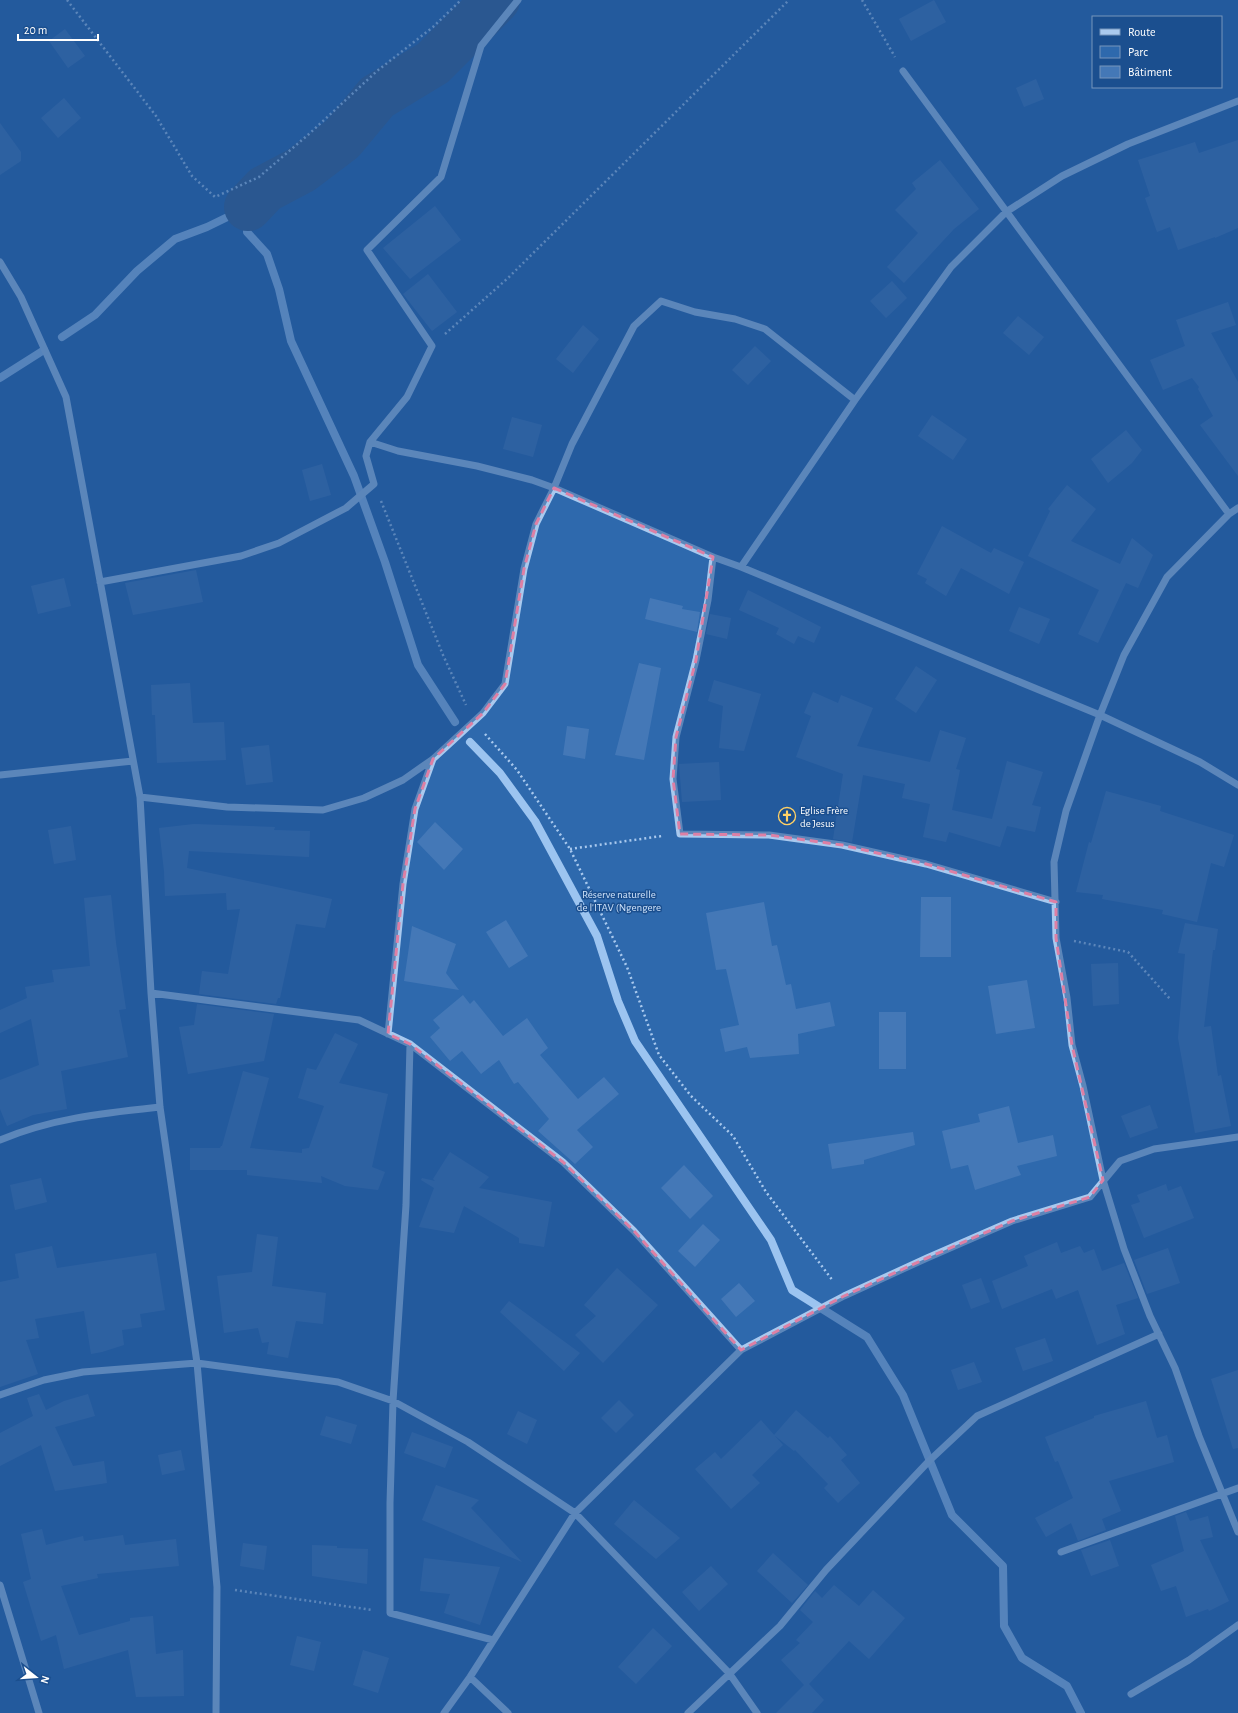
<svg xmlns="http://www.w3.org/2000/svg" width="1238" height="1713" viewBox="0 0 1238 1713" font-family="'Alegreya Sans',sans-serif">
  <rect width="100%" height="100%" fill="#1b4f8f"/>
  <path fill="#2e69ad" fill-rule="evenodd" d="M 0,0 L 1238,0 L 1238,1713 L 0,1713 ZM 1093,17 L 1221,17 L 1221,87 L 1093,87 Z"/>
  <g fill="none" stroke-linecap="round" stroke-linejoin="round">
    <path stroke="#9cc4f0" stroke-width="8" d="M 62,337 L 95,315 L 137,271 L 175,239 L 207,227 L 248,207 L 247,232 L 267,254 L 279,289 L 291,341 L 354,476 L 385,562 L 418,665 L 455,722
      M 0,378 L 44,350
      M 470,742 L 500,773 L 535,821 L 597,936 L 618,1001 L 635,1041 L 771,1240 L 792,1290 L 867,1337 L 903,1395 L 952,1515 L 1003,1566 L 1004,1626 L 1022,1658 L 1067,1686 L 1081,1713"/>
    <path stroke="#3c6290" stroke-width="48" d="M 248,207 L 265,189 L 301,170 L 342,139 L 377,97 L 433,63 L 496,0"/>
  </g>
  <path fill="#4478b7" d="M 934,0 L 946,22 L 911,41 L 899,19 Z
    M 65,29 L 85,56 L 68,68 L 49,41 Z
    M 1036,79 L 1044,99 L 1024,107 L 1016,88 Z
    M 64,98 L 81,118 L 58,138 L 41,118 Z
    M 0,123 L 21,152 L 21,161 L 0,175 Z
    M 1238,140 L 1238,228 L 1215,238 L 1215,237 L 1178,250 L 1170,227 L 1157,232 L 1145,198 L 1150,196 L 1138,160 L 1195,142 L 1199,153 Z
    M 940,160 L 979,209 L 954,229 L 904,283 L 887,267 L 918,233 L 895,210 L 916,189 L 912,183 Z
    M 435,206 L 461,240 L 410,279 L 383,248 Z
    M 428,274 L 457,312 L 432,331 L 403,294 Z
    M 892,281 L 907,298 L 886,318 L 870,301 Z
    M 1228,302 L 1236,325 L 1211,333 L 1238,382 L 1238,476 L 1200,425 L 1213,416 L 1198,389 L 1199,387 L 1192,378 L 1163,390 L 1150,360 L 1185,346 L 1176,320 Z
    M 1018,316 L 1044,337 L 1029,355 L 1003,333 Z
    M 583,325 L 599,339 L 573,373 L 556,359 Z
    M 755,346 L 771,361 L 748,385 L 732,370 Z
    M 932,415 L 967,439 L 953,460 L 918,436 Z
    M 512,417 L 542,425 L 533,457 L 503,449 Z
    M 1126,430 L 1142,450 L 1132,463 L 1108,483 L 1091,459 Z
    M 322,464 L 331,495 L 310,501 L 302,470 Z
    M 1067,485 L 1096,509 L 1071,541 L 1120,564 L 1132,538 L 1153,555 L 1138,588 L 1126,583 L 1098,643 L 1078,634 L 1099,590 L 1028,556 L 1050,511 L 1048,509 Z
    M 942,526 L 991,553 L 994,548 L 1024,562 L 1009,594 L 961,568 L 946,596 L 925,583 L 927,579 L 917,574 Z
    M 196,570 L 203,602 L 133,615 L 125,583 Z
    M 64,578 L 71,606 L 38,614 L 31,586 Z
    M 748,590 L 821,627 L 814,643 L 798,636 L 794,644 L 776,634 L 779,628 L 739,610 Z
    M 650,598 L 683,606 L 682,609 L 700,612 L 697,632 L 645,619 Z
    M 1019,607 L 1050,619 L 1039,644 L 1009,631 Z
    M 710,614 L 731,618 L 727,639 L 706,634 Z
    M 639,663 L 661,668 L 644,760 L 615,755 Z
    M 916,666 L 937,680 L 916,713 L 895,699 Z
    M 714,680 L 761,694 L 744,751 L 719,748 L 723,706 L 708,701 Z
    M 190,683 L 193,723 L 224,722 L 226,760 L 157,763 L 155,715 L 152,715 L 151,685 Z
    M 813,692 L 838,703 L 841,695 L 873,708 L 857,746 L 930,762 L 940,730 L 966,738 L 956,769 L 960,770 L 952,810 L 992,819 L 1007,761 L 1043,772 L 1032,805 L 1041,807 L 1035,832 L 1007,826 L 1000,847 L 949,832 L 946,842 L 923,837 L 930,804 L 902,798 L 905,784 L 863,775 L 852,842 L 833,839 L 843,774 L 796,757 L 811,716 L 804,713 Z
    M 567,726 L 589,729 L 585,759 L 563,755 Z
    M 269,745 L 273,782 L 246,785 L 241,748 Z
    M 719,762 L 721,800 L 682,802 L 679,764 Z
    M 1106,791 L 1161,806 L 1160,811 L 1234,835 L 1224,867 L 1211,863 L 1197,922 L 1162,914 L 1163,910 L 1102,899 L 1103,895 L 1076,892 L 1089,842 L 1091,843 Z
    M 435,822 L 463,849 L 444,870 L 417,842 Z
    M 194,824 L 275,827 L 274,830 L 310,831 L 309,857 L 189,851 L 187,868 L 332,899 L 325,928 L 296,924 L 280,998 L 278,998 L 276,1004 L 199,994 L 202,971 L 228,974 L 240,909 L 227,910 L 226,893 L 165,896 L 164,871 L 159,828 Z
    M 71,826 L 76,860 L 54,864 L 48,830 Z
    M 111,895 L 116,943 L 126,1009 L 119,1010 L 128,1057 L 61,1071 L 67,1109 L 33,1115 L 7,1126 L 0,1109 L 0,1080 L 39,1065 L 31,1019 L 0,1033 L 0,1010 L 27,998 L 25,987 L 54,982 L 52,970 L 90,966 L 84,898 Z
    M 921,897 L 951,897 L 951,957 L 920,957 Z
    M 764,902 L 772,946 L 777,945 L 786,985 L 791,984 L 796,1009 L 830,1002 L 835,1026 L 798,1034 L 799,1054 L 750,1058 L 747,1047 L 725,1052 L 720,1029 L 739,1025 L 726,969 L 716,970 L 706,913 Z
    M 506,920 L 528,956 L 509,968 L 486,932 Z
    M 1185,923 L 1218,929 L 1215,950 L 1213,950 L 1204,1027 L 1211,1026 L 1218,1076 L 1221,1075 L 1231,1126 L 1195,1133 L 1178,1038 L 1185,954 L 1178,953 Z
    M 412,926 L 456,944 L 446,973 L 459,990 L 404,981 Z
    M 1118,963 L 1119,1004 L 1093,1006 L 1091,964 Z
    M 1027,980 L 1035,1028 L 996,1034 L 988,986 Z
    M 463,995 L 470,1004 L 474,1000 L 503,1036 L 527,1018 L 548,1048 L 540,1055 L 578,1099 L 604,1077 L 619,1094 L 577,1130 L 593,1147 L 575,1164 L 538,1131 L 549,1119 L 518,1082 L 514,1084 L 499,1060 L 481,1074 L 462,1051 L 450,1061 L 430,1037 L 440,1028 L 433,1020 Z
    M 197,1004 L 274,1014 L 264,1061 L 188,1074 L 179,1027 L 194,1025 Z
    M 879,1012 L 906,1012 L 906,1069 L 879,1069 Z
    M 335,1033 L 358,1044 L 339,1083 L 388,1094 L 372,1167 L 385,1172 L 378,1190 L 345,1186 L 321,1176 L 322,1183 L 247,1175 L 247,1170 L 190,1170 L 190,1148 L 220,1148 L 221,1146 L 222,1146 L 243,1071 L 269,1078 L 250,1148 L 302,1153 L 302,1149 L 309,1148 L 324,1106 L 298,1098 L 307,1068 L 316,1070 Z
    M 1150,1105 L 1158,1128 L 1130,1138 L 1121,1116 Z
    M 1009,1106 L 1018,1143 L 1053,1135 L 1057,1156 L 1017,1166 L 1021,1175 L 975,1190 L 968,1165 L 951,1169 L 942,1131 L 980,1122 L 978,1114 Z
    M 913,1132 L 915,1145 L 864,1160 L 864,1164 L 832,1169 L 828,1144 Z
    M 450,1152 L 489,1177 L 479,1188 L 552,1202 L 544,1247 L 519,1243 L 519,1238 L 464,1206 L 454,1233 L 419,1227 L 434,1188 L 421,1180 L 422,1178 L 435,1181 L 433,1179 Z
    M 684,1165 L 713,1196 L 690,1219 L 661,1188 Z
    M 41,1178 L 47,1202 L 15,1210 L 10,1185 Z
    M 1166,1184 L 1168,1191 L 1181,1186 L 1194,1218 L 1144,1238 L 1131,1205 L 1140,1202 L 1137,1195 Z
    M 703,1224 L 720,1240 L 695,1267 L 678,1251 Z
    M 257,1234 L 278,1237 L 272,1286 L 326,1293 L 323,1324 L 296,1321 L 288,1358 L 267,1354 L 269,1342 L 262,1343 L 258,1328 L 224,1333 L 217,1276 L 252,1272 Z
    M 1057,1242 L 1061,1253 L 1080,1246 L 1084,1253 L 1094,1249 L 1102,1271 L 1124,1263 L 1138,1298 L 1116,1305 L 1125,1334 L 1097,1345 L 1078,1290 L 1056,1299 L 1052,1289 L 1002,1309 L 992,1281 L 1028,1266 L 1024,1256 Z
    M 52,1246 L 57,1268 L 156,1253 L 165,1310 L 140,1314 L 142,1327 L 122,1330 L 124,1345 L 102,1352 L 91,1354 L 84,1311 L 35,1319 L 39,1338 L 26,1340 L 38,1374 L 0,1387 L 0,1282 L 19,1278 L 15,1254 Z
    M 1168,1248 L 1180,1283 L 1147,1294 L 1134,1260 Z
    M 617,1268 L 658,1305 L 603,1363 L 575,1335 L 596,1316 L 584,1305 Z
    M 981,1278 L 990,1302 L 971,1309 L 962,1285 Z
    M 739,1283 L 755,1301 L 736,1317 L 721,1299 Z
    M 509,1301 L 580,1353 L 564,1371 L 500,1312 Z
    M 1045,1338 L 1053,1361 L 1023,1371 L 1015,1348 Z
    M 974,1362 L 982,1382 L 958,1390 L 951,1370 Z
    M 1238,1370 L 1238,1448 L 1233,1449 L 1211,1379 Z
    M 39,1394 L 46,1410 L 64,1401 L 88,1394 L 95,1416 L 55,1427 L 73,1466 L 104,1461 L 107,1483 L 55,1491 L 41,1445 L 0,1466 L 0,1433 L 33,1416 L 27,1398 Z
    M 619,1400 L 634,1415 L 616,1433 L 601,1418 Z
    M 1146,1401 L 1157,1438 L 1167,1435 L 1174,1462 L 1109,1481 L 1121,1511 L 1102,1519 L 1106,1530 L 1078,1541 L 1071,1523 L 1046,1537 L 1035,1518 L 1073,1498 L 1058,1461 L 1055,1462 L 1045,1437 L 1094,1418 L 1094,1416 Z
    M 796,1410 L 828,1438 L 830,1436 L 847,1455 L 841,1460 L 860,1483 L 838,1503 L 824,1488 L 828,1484 L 795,1450 L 794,1451 L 774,1435 Z
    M 518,1411 L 537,1420 L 527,1444 L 507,1434 Z
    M 326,1416 L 357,1425 L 351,1444 L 320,1435 Z
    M 761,1420 L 783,1445 L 752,1475 L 760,1483 L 731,1509 L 695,1469 L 715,1452 L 721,1459 Z
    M 412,1432 L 453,1447 L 445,1468 L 404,1453 Z
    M 181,1450 L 185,1470 L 162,1475 L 158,1455 Z
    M 436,1485 L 479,1500 L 471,1508 L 522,1562 L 422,1520 Z
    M 634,1500 L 680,1538 L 656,1559 L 614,1524 Z
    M 1186,1512 L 1190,1521 L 1208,1516 L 1213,1537 L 1200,1540 L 1229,1601 L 1209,1611 L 1208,1609 L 1186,1617 L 1176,1586 L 1161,1591 L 1151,1565 L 1184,1551 L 1175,1516 Z
    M 42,1529 L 46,1545 L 83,1536 L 84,1541 L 123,1535 L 125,1545 L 176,1539 L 179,1566 L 97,1574 L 98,1578 L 61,1586 L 79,1635 L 130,1621 L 130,1618 L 153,1616 L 156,1654 L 183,1650 L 184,1696 L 136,1697 L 128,1650 L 64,1669 L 56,1635 L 41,1641 L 23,1582 L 31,1579 L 21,1534 Z
    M 1110,1540 L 1119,1566 L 1091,1576 L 1081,1550 Z
    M 243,1543 L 267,1546 L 264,1570 L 240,1566 Z
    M 312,1545 L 337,1546 L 337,1548 L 368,1549 L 367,1584 L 312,1576 Z
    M 773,1553 L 808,1585 L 792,1603 L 757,1571 Z
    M 424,1558 L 500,1567 L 480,1625 L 444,1613 L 450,1594 L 420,1591 Z
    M 711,1566 L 728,1584 L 699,1611 L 682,1592 Z
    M 834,1585 L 859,1606 L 873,1590 L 905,1618 L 869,1659 L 849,1641 L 809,1684 L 824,1700 L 812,1713 L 776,1713 L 804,1685 L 781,1660 L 800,1643 L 796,1640 L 813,1622 L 800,1610 L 815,1591 L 822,1598 Z
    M 653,1628 L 672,1646 L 636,1684 L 618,1667 Z
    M 297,1636 L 321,1642 L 314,1671 L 290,1665 Z
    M 363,1650 L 389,1658 L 378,1693 L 353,1685 Z"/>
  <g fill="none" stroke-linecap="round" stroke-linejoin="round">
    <path stroke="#a9c9ee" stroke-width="2.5" stroke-dasharray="2 3" stroke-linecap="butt" d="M 67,0 L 156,116 L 192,176 L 215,197 L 259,177 L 309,134 L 377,71 L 433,27 L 461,0
      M 862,0 L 895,57
      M 445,334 L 508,278 L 789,0
      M 381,501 L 443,655 L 466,705
      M 485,734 L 517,770 L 570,849 L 627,967 L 659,1055 L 691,1096 L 733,1136 L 766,1192 L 833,1281
      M 570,849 L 662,836
      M 1074,941 L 1128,952 L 1170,999
      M 235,1590 L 372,1610"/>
    <path stroke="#a9c9ee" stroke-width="7" d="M 903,71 L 1229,514
      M 0,262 L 21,297 L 66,397 L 140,797 L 151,993 L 160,1107 L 197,1363 L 217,1587 L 216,1713
      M 370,442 L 398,451 L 477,466 L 532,480 L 554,488 L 572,444 L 634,326 L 661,301 L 695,312 L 735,319 L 765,329 L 855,400
      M 1238,508 L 1229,514 L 1167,577 L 1124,655 L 1100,715 L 1066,811 L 1054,862 L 1056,938 L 1067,998 L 1072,1045 L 1083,1086 L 1103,1180 L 1124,1249 L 1150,1316 L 1175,1368 L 1199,1436 L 1238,1532
      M 713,557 L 708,600 L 696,660 L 676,737 L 673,779 L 680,834 L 769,835 L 842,845 L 926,864 L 1056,902
      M 741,567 L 855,400 L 951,267 L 1006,212 L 1062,176 L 1128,144 L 1238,101
      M 100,582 L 241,556 L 279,543 L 346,508 L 374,484 L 366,456 L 370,442 L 407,397 L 432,346 L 367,250 L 441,177 L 481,46 L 518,0
      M 0,775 L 133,761
      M 140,797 L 227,807 L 323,810 L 364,798 L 403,780 L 433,759 L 483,713 L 505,684 L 524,569 L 536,524 L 554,488 L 713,557 L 741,567 L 1100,715 L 1200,762 L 1238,785
      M 151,993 L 359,1020 L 410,1044 L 563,1162 L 634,1231 L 741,1350
      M 388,1034 L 403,884 L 415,809 L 433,759
      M 410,1044 L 406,1205 L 393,1401 L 390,1503 L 390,1613 L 493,1640
      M 0,1140 C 53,1118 104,1113 160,1107
      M 0,1395 L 44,1380 L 83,1372 L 197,1363 L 338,1382 L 393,1401 L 468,1442 L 575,1513 L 729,1673 L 757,1713
      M 1061,1552 L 1238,1488
      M 0,1585 L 39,1713
      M 470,1677 L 508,1713
      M 1131,1694 L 1189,1660 L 1238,1625
      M 444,1713 L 470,1677 L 575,1513 L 741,1350 L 844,1296 L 927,1258 L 1012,1221 L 1090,1197 L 1120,1161 L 1154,1149 L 1238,1137
      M 688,1713 L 780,1626 L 826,1570 L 929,1461 L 977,1416 L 1159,1334"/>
  </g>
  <path d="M0 0H1238V1713H0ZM 554,488 L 713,557 L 696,660 L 676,737 L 673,779 L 680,834 L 769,835 L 842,845 L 926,864 L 1056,902 L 1056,938 L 1072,1045 L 1103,1180 L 1090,1197 L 1012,1221 L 927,1258 L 844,1296 L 741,1350 L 634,1231 L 563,1162 L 410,1044 L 388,1034 L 403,884 L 415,809 L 433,759 L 483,713 L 505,684 L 524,569 L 536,524 Z" fill="#1b4f8f" fill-opacity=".55" fill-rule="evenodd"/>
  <path fill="none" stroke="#dd80a5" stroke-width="3" stroke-dasharray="8 5" stroke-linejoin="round" d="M 554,488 L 713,557 L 696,660 L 676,737 L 673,779 L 680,834 L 769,835 L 842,845 L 926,864 L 1056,902 L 1056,938 L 1072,1045 L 1103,1180 L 1090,1197 L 1012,1221 L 927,1258 L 844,1296 L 741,1350 L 634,1231 L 563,1162 L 410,1044 L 388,1034 L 403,884 L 415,809 L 433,759 L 483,713 L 505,684 L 524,569 L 536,524 Z"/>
  <defs>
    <g id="church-ring" transform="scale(0.9)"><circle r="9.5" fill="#1b4f8f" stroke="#ffd166" stroke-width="1.5"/><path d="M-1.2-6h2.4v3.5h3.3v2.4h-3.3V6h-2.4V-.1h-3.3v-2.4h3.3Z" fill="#ffd166"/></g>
  </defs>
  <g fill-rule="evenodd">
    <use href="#church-ring" x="787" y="816"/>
  </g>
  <g text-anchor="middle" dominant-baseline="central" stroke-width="3" stroke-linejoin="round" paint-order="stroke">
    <g font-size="11" fill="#fff" stroke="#1b4f8f" text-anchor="start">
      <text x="800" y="810">Eglise Frère<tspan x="800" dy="13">de Jesus</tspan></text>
    </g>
    <g font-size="11" fill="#cfe3fa" stroke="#1b4f8f">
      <text x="619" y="894">Réserve naturelle<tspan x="619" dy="13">de l'ITAV (Ngengere</tspan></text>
    </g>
  </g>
  <rect x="1092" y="16" width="130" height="72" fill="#1b4f8f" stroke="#7695bc"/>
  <rect x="1100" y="29" width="20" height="6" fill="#a9c9ee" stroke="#7695bc"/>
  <text x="1128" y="36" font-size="12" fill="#ffffff">Route</text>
  <rect x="1100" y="46" width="20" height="12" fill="#2e69ad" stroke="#7695bc"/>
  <text x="1128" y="56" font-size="12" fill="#ffffff">Parc</text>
  <rect x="1100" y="66" width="20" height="12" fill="#4478b7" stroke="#7695bc"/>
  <text x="1128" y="76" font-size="12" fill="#ffffff">Bâtiment</text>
  <g transform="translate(36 1677) rotate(107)" stroke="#1b4f8f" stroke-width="3" paint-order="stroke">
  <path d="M0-3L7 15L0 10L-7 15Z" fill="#ffffff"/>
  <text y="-6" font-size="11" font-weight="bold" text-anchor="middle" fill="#ffffff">N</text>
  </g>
  <path d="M18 34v6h80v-6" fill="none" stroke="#ffffff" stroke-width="2"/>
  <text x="24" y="34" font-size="12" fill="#ffffff" stroke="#1b4f8f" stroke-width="3" paint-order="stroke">20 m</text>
</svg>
